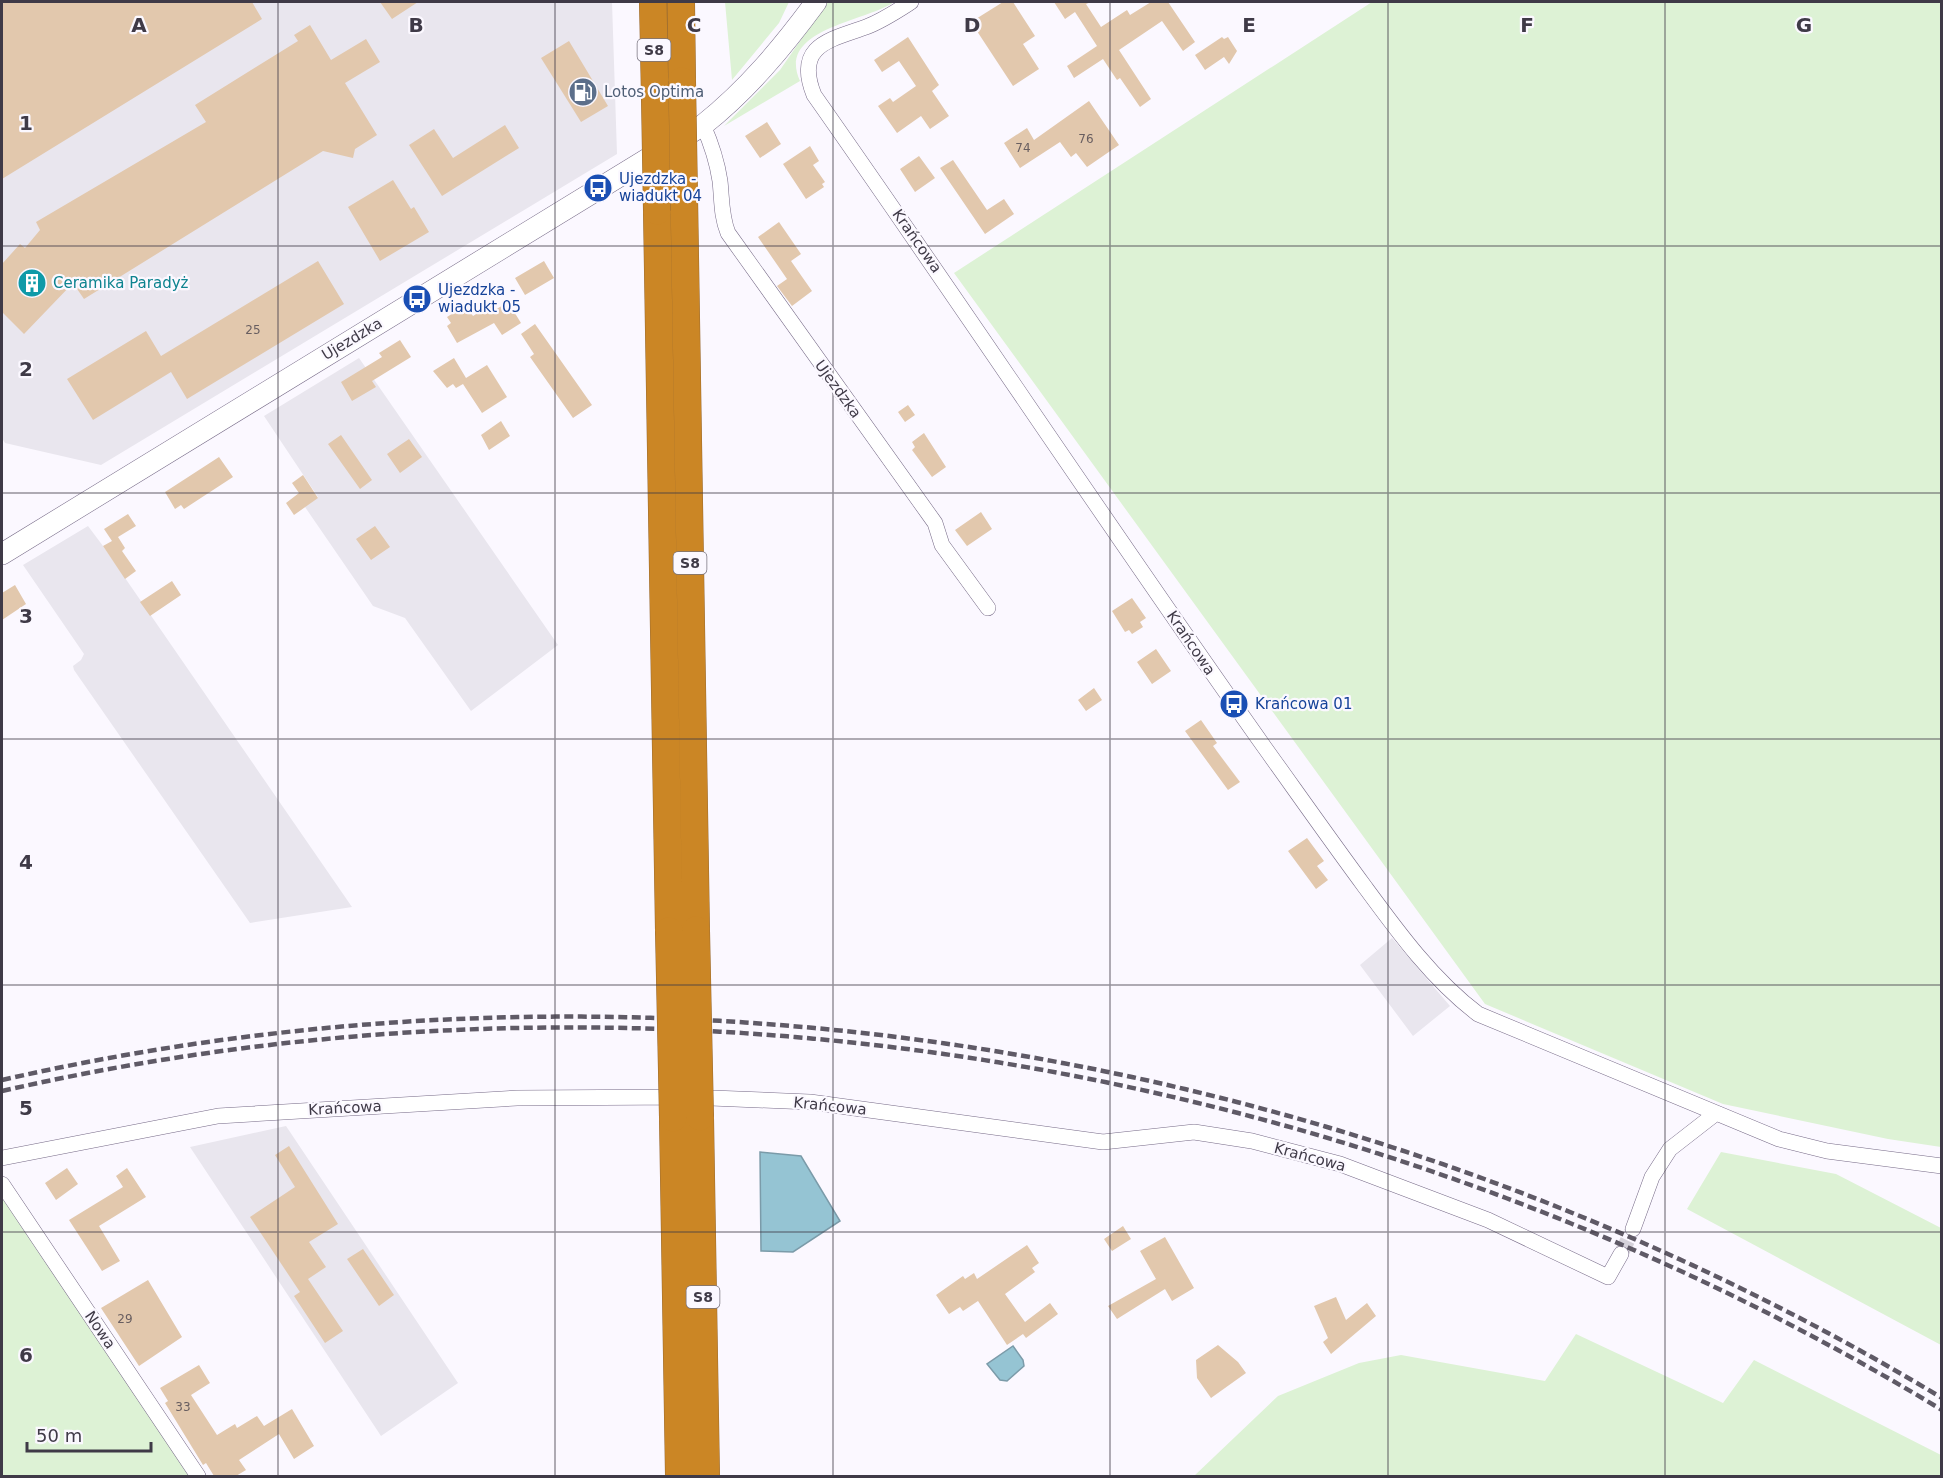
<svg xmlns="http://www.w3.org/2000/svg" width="1943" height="1478" viewBox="0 0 1943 1478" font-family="'DejaVu Sans',sans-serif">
  <rect width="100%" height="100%" fill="#fbf8ff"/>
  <path fill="#e9e6ee" d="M 2,2 L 612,2 L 617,154 L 101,465 L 5,443 L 2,438 Z
    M 359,358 L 558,645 L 471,711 L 405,618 L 373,606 L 305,507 L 318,497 L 264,416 Z
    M 88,526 L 103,546 L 352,907 L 250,923 L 74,670 L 73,666 L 81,660 L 84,654 L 23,565 Z
    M 1392,938 L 1450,1006 L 1413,1036 L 1360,965 Z
    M 286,1126 L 458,1383 L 381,1436 L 190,1147 Z"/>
  <path fill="#ddf2d5" d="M 725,2 L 789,2 L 779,23 L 732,80 Z
    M 827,2 L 894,2 C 865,22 776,29 800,81 L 724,126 L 780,70 Z
    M 1372,2 L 1941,2 L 1941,1147 L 1888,1139 L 1723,1104 L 1485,1004 L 954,273 Z
    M 1721,1152 L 1836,1174 L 1941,1228 L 1941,1345 L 1687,1209 Z
    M 2,1196 L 190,1476 L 2,1476 Z
    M 1576,1334 L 1723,1403 L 1754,1360 L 1941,1455 L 1941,1476 L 1194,1476 L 1278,1396 L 1359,1363 L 1401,1355 L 1545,1381 Z"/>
  <path fill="#95c4d3" stroke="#7b9ba9" stroke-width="1.5" d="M 760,1152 L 801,1156 L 840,1221 L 793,1252 L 761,1251 Z
    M 1013,1346 L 1023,1360 L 1024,1366 L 1007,1381 L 1000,1380 L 987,1364 Z"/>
  <path fill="#e2c8ad" d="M 2,2 L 252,2 L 262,19 L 2,179 Z
    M 380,2 L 418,2 L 392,19 Z
    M 1003,2 L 1013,2 L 1035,36 L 1023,44 L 1039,69 L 1013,86 L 971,22 Z
    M 1054,2 L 1091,2 L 1086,4 L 1101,27 L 1127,10 L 1130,15 L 1151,2 L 1168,2 L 1195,42 L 1183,51 L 1162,21 L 1119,50 L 1151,99 L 1140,107 L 1120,78 L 1117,80 L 1103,59 L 1074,78 L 1067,66 L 1097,46 L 1075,12 L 1065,19 Z
    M 310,25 L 331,60 L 366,39 L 380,62 L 345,83 L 377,135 L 355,149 L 353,158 L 323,151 L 84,299 L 73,283 L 24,334 L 2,312 L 2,264 L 20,244 L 25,248 L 40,230 L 36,222 L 206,122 L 195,105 L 298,41 L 294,35 Z
    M 908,37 L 939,85 L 932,91 L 949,116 L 930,129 L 921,116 L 897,133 L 878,106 L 890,98 L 893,102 L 916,86 L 899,61 L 882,72 L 874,60 Z
    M 1222,37 L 1224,39 L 1228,37 L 1237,51 L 1229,64 L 1224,57 L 1205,70 L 1195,55 Z
    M 569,41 L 608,106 L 581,122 L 541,58 Z
    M 1089,101 L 1119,145 L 1087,167 L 1076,153 L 1071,157 L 1060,142 L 1020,168 L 1004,143 L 1027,128 L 1034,140 Z
    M 767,122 L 781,144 L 760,158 L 745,136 Z
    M 505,125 L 519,148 L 442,196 L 409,145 L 434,129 L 453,158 Z
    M 810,146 L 819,161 L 813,165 L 825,182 L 822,184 L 824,187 L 806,199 L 783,164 Z
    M 919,156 L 935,178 L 915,192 L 900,169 Z
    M 953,160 L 987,210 L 1004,199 L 1014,214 L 985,234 L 940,168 Z
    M 393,180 L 411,209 L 414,207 L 429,232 L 380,261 L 348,207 Z
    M 779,222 L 801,254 L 791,261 L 812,291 L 792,306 L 777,286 L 787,279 L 758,237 Z
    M 318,261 L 344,304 L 187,399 L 171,372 L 93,420 L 67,379 L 146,331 L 161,356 Z
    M 544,261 L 554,278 L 525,295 L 515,278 Z
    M 508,302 L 521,323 L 502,335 L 494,323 L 457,343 L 447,326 L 451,323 L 447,317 L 466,305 L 473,316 L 492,304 L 495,310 Z
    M 535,324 L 592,405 L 573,418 L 530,357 L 534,354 L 521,334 Z
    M 400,340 L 411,357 L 372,381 L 376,387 L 352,401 L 341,382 L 382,357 L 379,353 Z
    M 454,358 L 466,378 L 487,365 L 507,397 L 482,413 L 463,384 L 456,388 L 453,384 L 447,388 L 433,371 Z
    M 908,405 L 915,415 L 905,422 L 898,412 Z
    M 501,421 L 510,436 L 489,450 L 481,435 Z
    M 924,433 L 946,467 L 932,477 L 912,450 L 915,447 L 912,442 Z
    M 341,435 L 372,480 L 360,489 L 328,444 Z
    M 409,439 L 422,457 L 400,473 L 387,454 Z
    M 219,457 L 233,477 L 184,509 L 181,505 L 175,509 L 165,492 Z
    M 303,475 L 318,498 L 294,515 L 286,503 L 299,493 L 292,483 Z
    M 981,512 L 992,529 L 967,546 L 955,530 Z
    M 128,514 L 136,526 L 118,537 L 125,548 L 122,551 L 136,571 L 125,579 L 103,546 L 112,541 L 104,529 Z
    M 375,526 L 390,547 L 371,560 L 356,539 Z
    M 172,581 L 181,595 L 150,616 L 140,602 Z
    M 15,585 L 26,604 L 2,620 L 2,593 Z
    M 1132,598 L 1146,618 L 1140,622 L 1143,627 L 1132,634 L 1129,630 L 1125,632 L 1112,611 Z
    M 1156,649 L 1171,671 L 1152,684 L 1137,662 Z
    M 1094,688 L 1102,700 L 1086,711 L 1078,700 Z
    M 1201,720 L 1217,743 L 1213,746 L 1240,782 L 1228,790 L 1185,731 Z
    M 1307,838 L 1324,861 L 1317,866 L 1328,880 L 1316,889 L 1288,851 Z
    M 289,1146 L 338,1224 L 309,1242 L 326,1267 L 308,1279 L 343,1331 L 325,1343 L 294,1296 L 300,1292 L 250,1217 L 295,1187 L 275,1155 Z
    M 67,1168 L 78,1184 L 56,1200 L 45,1183 Z
    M 127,1168 L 146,1197 L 99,1226 L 120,1261 L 102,1271 L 69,1220 L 123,1187 L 116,1176 Z
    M 1123,1226 L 1131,1239 L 1112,1251 L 1104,1239 Z
    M 1165,1237 L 1194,1288 L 1172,1301 L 1165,1289 L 1117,1319 L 1108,1306 L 1156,1279 L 1140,1251 Z
    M 1027,1245 L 1039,1263 L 1032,1268 L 1035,1272 L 1005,1294 L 1025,1322 L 1050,1303 L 1058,1314 L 1026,1338 L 1023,1334 L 1007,1345 L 978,1301 L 963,1311 L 960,1307 L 949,1314 L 936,1295 L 963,1276 L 965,1279 L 974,1273 L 977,1279 Z
    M 363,1249 L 394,1295 L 379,1306 L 347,1259 Z
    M 148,1280 L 182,1337 L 139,1366 L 101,1308 Z
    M 1336,1297 L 1346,1320 L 1367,1303 L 1376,1316 L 1331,1354 L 1323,1342 L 1328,1338 L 1314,1306 Z
    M 1218,1345 L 1238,1362 L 1246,1373 L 1211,1398 L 1197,1378 L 1196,1360 Z
    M 199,1365 L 210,1383 L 191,1395 L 217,1435 L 235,1424 L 237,1428 L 257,1416 L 264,1426 L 292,1409 L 314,1446 L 294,1459 L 279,1434 L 239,1460 L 246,1470 L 236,1476 L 214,1476 L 206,1463 L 203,1465 L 165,1403 L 168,1401 L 160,1388 Z"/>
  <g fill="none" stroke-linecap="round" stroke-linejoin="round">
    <path stroke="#d5d2da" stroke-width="15" stroke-dasharray="15 8" stroke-linecap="butt" d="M 1621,1254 L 1633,1229"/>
    <g stroke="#766a87" stroke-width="16">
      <path id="minor" d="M 911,2 C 897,11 882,21 866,27 C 830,40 794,45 814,95 C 966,311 1112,532 1265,748 C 1298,794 1331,841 1365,887 C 1398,932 1433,980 1478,1014 L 1779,1139 L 1827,1151 L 1942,1166
        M 703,125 C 711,143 717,161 720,181 C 722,199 721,216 728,233 L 935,523 L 942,545 L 988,608
        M 2,1158 L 218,1116 L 517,1098 L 687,1097 L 810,1102 L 1103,1142 L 1194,1132 L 1252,1141 L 1340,1164 L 1488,1220 L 1608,1277 L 1621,1254
        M 2,1184 L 198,1476
        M 1633,1229 L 1652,1177 L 1670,1149 L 1715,1114"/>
    </g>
    <g stroke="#766a87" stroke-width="22">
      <path id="secondary" d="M 2,554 L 703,125 C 748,89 782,48 816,2"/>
    </g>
    <g stroke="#9a6b31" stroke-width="28">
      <path id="motorway" d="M 653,2 L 655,98
        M 681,2 L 682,81
        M 684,195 L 696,930
        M 657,211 L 669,931
        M 700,1117 L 706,1476
        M 673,1118 L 679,1476"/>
    </g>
    <use href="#minor" stroke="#fff" stroke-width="15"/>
    <use href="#secondary" stroke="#fff" stroke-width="21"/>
    <use href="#motorway" stroke="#cb8625" stroke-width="27"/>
    <path stroke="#5f5a66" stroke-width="4.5" stroke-dasharray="9 4.5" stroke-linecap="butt" d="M 2,1080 C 658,930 1366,1050 1942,1398
      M 2,1091 C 659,941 1366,1060 1942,1410"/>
    <g stroke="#9a6b31" stroke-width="28" stroke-linecap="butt">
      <path id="motorway-bridge" d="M 682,81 L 684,195
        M 655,98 L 657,211
        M 696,930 L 700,1117
        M 669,931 L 673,1118"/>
    </g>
    <use href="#motorway-bridge" stroke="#cb8625" stroke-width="27"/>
  </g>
  <path fill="none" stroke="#3f3a47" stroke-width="1.5" stroke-opacity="0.55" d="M 278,2 L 278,1476M 555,2 L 555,1476M 833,2 L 833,1476M 1110,2 L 1110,1476M 1388,2 L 1388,1476M 1665,2 L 1665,1476M 2,246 L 1942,246M 2,493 L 1942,493M 2,739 L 1942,739M 2,985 L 1942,985M 2,1232 L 1942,1232"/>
  <defs>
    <g id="fuel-disc" transform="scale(1.5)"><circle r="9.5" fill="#5c6f8a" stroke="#fbf8ff"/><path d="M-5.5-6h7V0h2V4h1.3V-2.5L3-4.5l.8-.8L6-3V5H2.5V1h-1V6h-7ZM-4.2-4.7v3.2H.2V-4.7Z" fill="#fff"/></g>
    <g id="bus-disc" transform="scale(1.5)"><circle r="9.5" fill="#1a4fb4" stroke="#fbf8ff"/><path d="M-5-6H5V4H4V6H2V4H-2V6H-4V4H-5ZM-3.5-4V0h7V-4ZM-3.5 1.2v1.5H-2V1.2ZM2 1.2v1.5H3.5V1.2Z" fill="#fff"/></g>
    <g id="building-disc" transform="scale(1.5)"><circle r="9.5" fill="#0f9aa8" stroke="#fbf8ff"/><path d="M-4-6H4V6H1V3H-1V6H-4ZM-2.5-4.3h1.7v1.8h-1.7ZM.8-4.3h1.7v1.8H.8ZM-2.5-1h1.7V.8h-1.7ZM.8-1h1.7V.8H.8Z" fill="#fff"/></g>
  </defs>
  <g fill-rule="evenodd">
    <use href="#fuel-disc" x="583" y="92"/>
    <use href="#bus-disc" x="598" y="188"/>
    <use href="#building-disc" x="32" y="283"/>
    <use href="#bus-disc" x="417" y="299"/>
    <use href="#bus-disc" x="1234" y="704"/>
  </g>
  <g text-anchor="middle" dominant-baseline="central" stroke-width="4.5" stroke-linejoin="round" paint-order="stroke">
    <g font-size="12" fill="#685e60">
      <text x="1086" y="139">76</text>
      <text x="1023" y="148">74</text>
      <text x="253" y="330">25</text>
      <text x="125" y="1319">29</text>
      <text x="183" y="1407">33</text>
    </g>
    <g fill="#fbf8ff" stroke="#77737e" stroke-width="1.5">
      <rect x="637.5" y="39" width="33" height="22" rx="4.5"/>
      <rect x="673.5" y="552" width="33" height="22" rx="4.5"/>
      <rect x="686.5" y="1286" width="33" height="22" rx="4.5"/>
    </g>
    <g font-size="14" font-weight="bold" fill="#3f3a47">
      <text x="654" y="50">S8</text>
      <text x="690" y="563">S8</text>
      <text x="703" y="1297">S8</text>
    </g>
    <g font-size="15" fill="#4e5e75" stroke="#fbf8ff" text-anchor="start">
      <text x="604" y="92">Lotos Optima</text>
    </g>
    <g font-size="15" fill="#164399" stroke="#fbf8ff" text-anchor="start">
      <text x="619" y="179">Ujezdzka -<tspan x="619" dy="17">wiadukt 04</tspan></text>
      <text x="438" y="290">Ujezdzka -<tspan x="438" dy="17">wiadukt 05</tspan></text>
      <text x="1255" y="704">Krańcowa 01</text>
    </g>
    <g font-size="15" fill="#3f3a47" stroke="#fbf8ff">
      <text transform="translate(917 241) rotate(55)">Krańcowa</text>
      <text transform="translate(352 339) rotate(-31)">Ujezdzka</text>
      <text transform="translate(838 389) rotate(54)">Ujezdzka</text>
      <text transform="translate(1191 643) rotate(56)">Krańcowa</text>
      <text transform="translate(830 1106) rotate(6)">Krańcowa</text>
      <text transform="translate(345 1108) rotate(-3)">Krańcowa</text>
      <text transform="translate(1310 1157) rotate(15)">Krańcowa</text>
      <text transform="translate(100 1330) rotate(56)">Nowa</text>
    </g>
    <g font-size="15" fill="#0d838f" stroke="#fbf8ff" text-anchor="start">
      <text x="53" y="283">Ceramika Paradyż</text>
    </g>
  </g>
  <g font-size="20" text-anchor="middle" font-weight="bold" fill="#3f3a47" stroke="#fbf8ff" stroke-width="4.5" stroke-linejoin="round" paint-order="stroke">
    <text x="139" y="32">A</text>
    <text x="416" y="32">B</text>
    <text x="694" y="32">C</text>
    <text x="972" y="32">D</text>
    <text x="1249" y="32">E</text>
    <text x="1527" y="32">F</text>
    <text x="1804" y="32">G</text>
    <text x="26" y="130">1</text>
    <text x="26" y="376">2</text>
    <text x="26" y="623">3</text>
    <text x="26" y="869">4</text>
    <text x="26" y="1115">5</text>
    <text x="26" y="1362">6</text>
  </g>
  <rect width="1943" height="1478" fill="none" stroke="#3f3a47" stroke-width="6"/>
  <path d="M27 1442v9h124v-9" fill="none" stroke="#3f3a47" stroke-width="3"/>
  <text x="36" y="1442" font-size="18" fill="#3f3a47" stroke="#fbf8ff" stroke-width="4.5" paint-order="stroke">50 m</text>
</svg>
